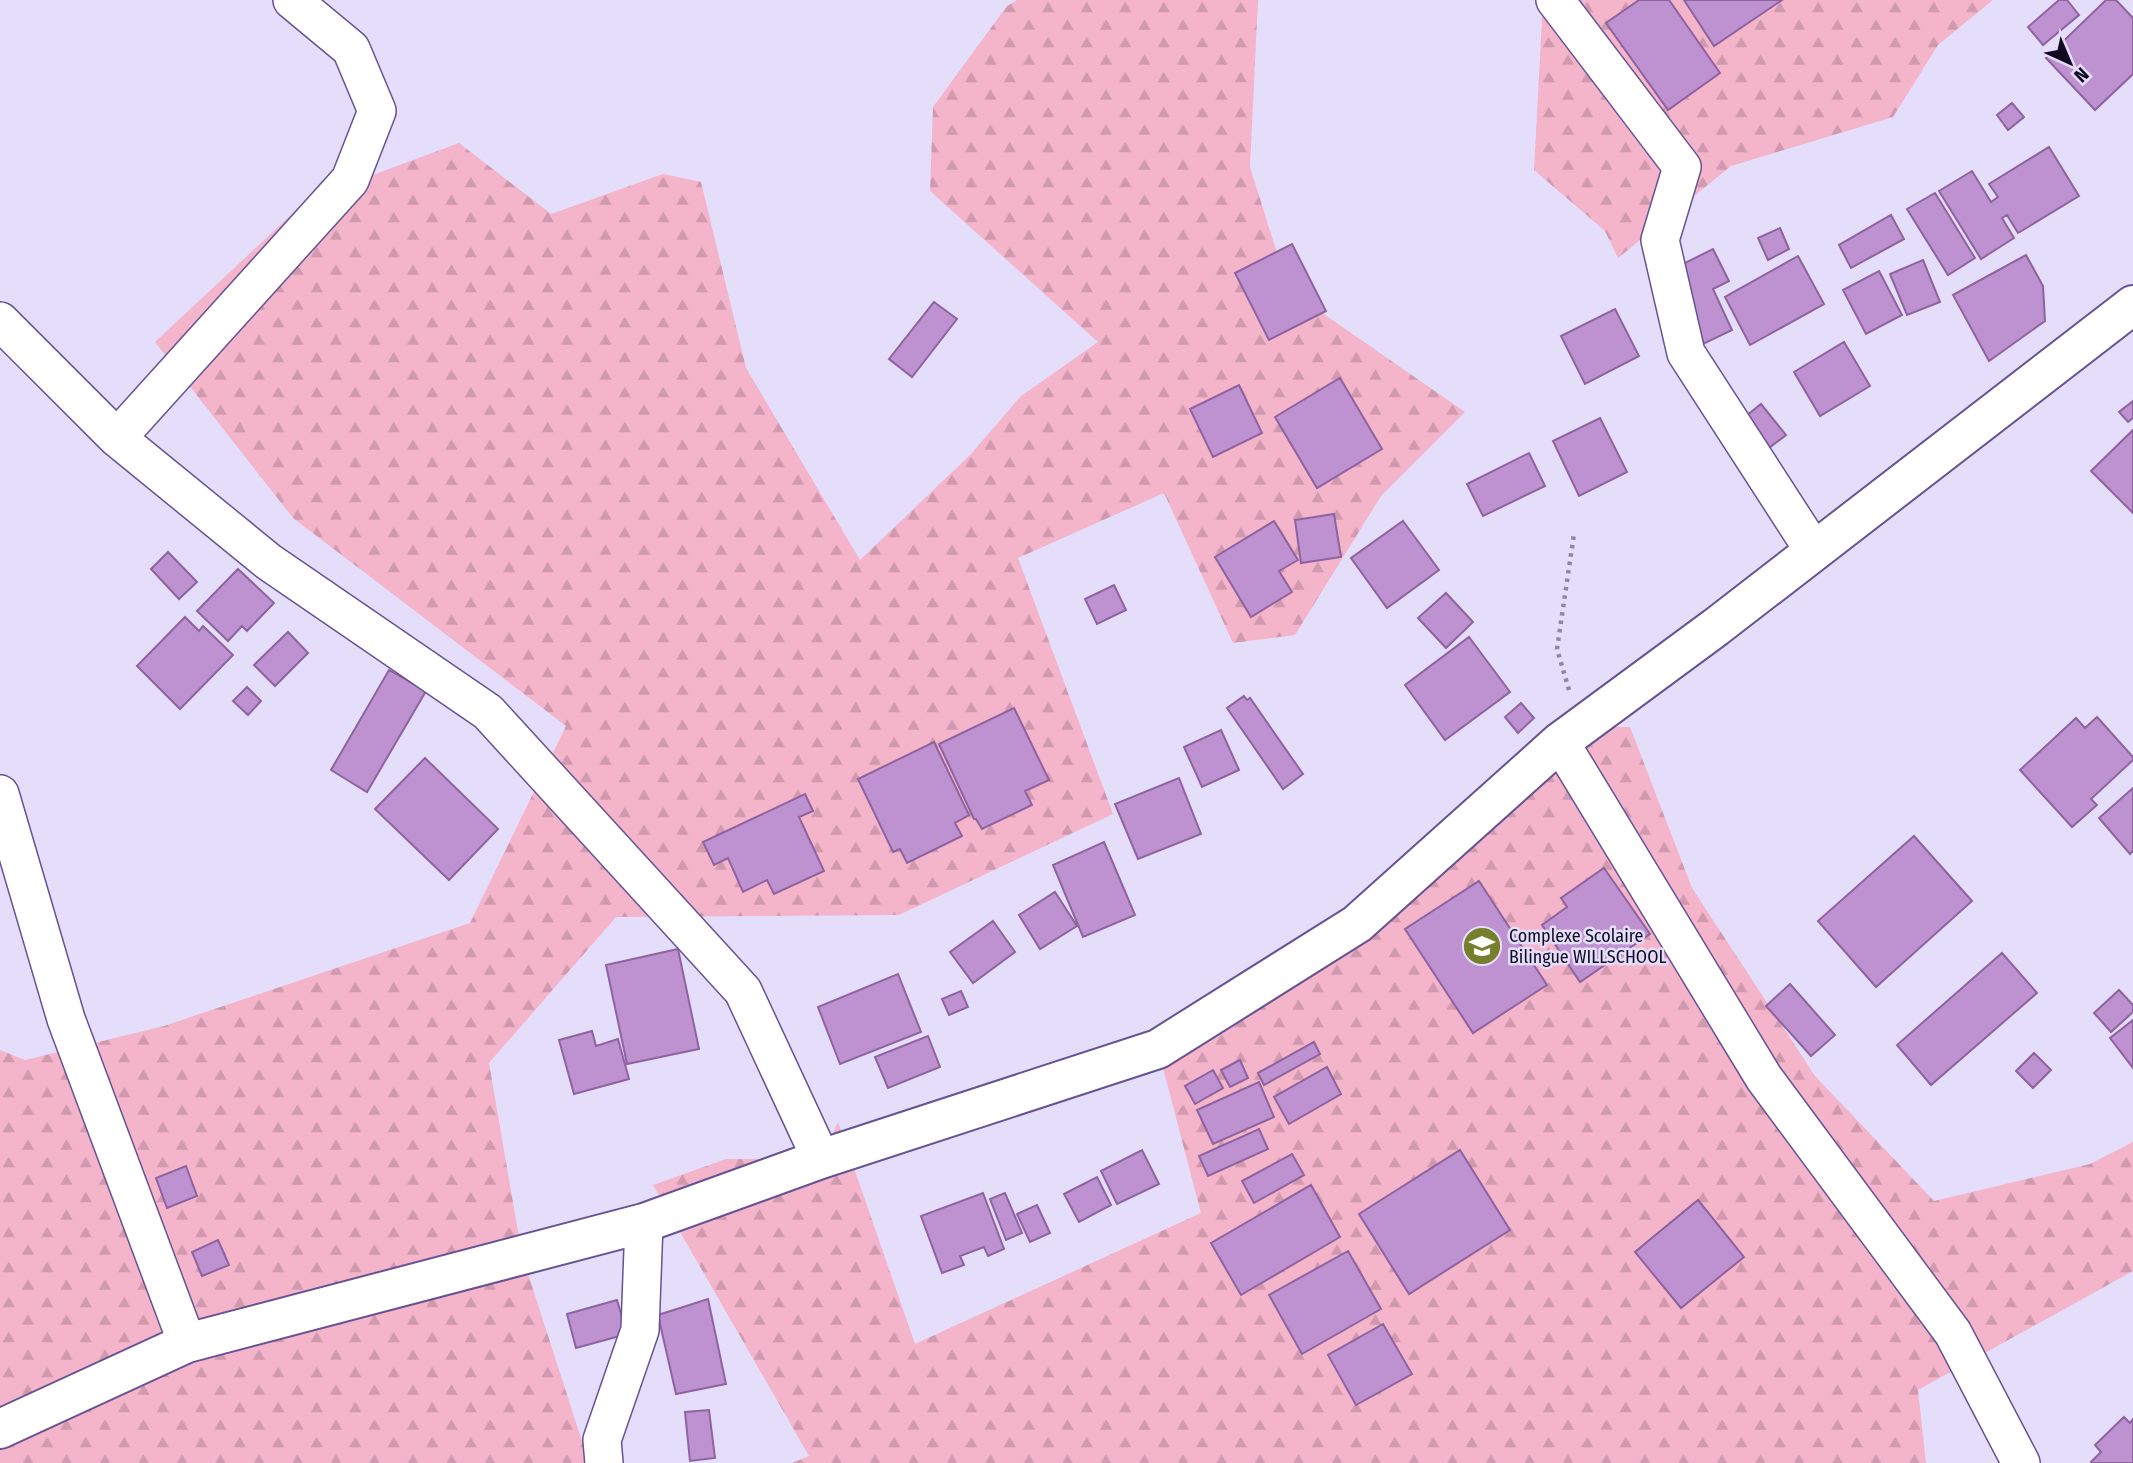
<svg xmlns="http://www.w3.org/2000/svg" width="2133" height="1463" viewBox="0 0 2133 1463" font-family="'Fira Sans Condensed',sans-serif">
  <defs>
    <pattern id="forest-firs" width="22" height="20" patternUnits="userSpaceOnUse" patternTransform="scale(1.75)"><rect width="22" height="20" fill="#f4b4ca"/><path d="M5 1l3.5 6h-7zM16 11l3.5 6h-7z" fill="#d099ad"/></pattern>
  </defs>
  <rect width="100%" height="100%" fill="#e4defb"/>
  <path fill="url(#forest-firs)" d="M 1017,0 L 1258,0 L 1250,167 L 1287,285 L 1328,317 L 1465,412 L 1381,496 L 1295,635 L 1233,643 L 1164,493 L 1018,558 L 1113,814 L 899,915 L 616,917 L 489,1063 L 522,1255 L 589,1463 L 0,1463 L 0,1050 L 25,1060 L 164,1026 L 470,923 L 566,726 L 293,518 L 155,342 L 308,199 L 459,143 L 551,214 L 663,174 L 701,182 L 746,368 L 860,560 L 970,455 L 1021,396 L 1098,342 L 930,191 L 933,107 L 1007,6 Z
    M 1543,0 L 1993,0 L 1938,45 L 1893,117 L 1731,166 L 1618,258 L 1605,231 L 1534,170 Z
    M 1581,727 L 1630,727 L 1692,888 L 1815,1076 L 1934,1201 L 2090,1164 L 2133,1142 L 2133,1271 L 1918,1390 L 1926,1463 L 792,1463 L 809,1456 L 653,1185 L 726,1159 L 821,1159 L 838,1122 L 915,1344 L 1201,1213 L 1158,1049 L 1357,924 Z"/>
  <path fill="#be91d0" stroke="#8e639f" stroke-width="2" d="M 1639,0 L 1669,0 L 1720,73 L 1668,110 L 1606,23 Z
    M 1684,0 L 1782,0 L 1714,46 Z
    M 2059,0 L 2067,0 L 2079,15 L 2043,45 L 2028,27 Z
    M 2106,0 L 2116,0 L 2133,18 L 2133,74 L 2095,110 L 2046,58 Z
    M 2012,103 L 2024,117 L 2008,130 L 1997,115 Z
    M 2049,147 L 2079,196 L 2018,233 L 2007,215 L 2002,218 L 2014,238 L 1981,259 L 1939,191 L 1972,171 L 1991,202 L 1998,197 L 1989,184 Z
    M 1935,193 L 1975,258 L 1948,275 L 1907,209 Z
    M 1891,215 L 1904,239 L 1851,268 L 1839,245 Z
    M 1780,228 L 1789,249 L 1768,260 L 1758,238 Z
    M 1292,244 L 1326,311 L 1269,340 L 1235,273 Z
    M 1713,249 L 1729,281 L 1713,289 L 1732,330 L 1703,344 L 1667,272 Z
    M 2026,255 L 2043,286 L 2045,321 L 1989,361 L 1953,295 Z
    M 1798,256 L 1824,304 L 1750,345 L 1725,297 Z
    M 1923,260 L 1940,302 L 1907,315 L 1890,274 Z
    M 1879,271 L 1902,315 L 1866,334 L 1843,290 Z
    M 934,302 L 957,319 L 912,377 L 889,359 Z
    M 1615,309 L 1639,356 L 1585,384 L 1561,336 Z
    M 1844,342 L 1870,386 L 1820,416 L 1794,372 Z
    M 1340,378 L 1382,449 L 1317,488 L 1275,417 Z
    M 1239,385 L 1262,433 L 1213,457 L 1190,409 Z
    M 2133,401 L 2133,418 L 2128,422 L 2119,412 Z
    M 1761,404 L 1786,435 L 1769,448 L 1745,417 Z
    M 1600,418 L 1627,472 L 1579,496 L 1553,441 Z
    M 2133,430 L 2133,513 L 2091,471 Z
    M 1529,453 L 1545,486 L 1483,516 L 1467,484 Z
    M 1334,514 L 1341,557 L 1301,563 L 1295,520 Z
    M 1274,521 L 1298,560 L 1279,571 L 1292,592 L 1251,617 L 1215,557 Z
    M 1403,521 L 1439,570 L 1387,608 L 1351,558 Z
    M 168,552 L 197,582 L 179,599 L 151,569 Z
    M 238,569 L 274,603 L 247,631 L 242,626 L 228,641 L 197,611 Z
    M 1114,585 L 1126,610 L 1097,624 L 1085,599 Z
    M 1446,593 L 1473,622 L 1446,648 L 1418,618 Z
    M 185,617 L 199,631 L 203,626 L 233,655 L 180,709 L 137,666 Z
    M 288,632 L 308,653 L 275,686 L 254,665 Z
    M 1469,637 L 1510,692 L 1445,740 L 1405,685 Z
    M 389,670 L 426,691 L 367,792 L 331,770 Z
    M 247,687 L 261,701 L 248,715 L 233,701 Z
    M 1244,696 L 1247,700 L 1250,698 L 1303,774 L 1283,789 L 1227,708 Z
    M 1521,703 L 1534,718 L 1518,733 L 1505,717 Z
    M 1014,708 L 1049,780 L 1025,791 L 1032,805 L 982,829 L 976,819 L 974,819 L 939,744 Z
    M 2097,717 L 2133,757 L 2133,760 L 2091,799 L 2097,805 L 2072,827 L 2020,770 L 2076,718 L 2085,728 Z
    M 1221,730 L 1239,770 L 1202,787 L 1184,747 Z
    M 934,742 L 969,815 L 955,823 L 962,836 L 907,863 L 900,849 L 893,852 L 858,779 Z
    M 425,758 L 498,829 L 449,880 L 375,809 Z
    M 1179,778 L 1201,834 L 1138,859 L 1115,804 Z
    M 2133,788 L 2133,851 L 2130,854 L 2099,818 Z
    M 805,794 L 813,811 L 799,817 L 824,871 L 774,894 L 767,880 L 743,892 L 728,858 L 714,865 L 703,842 Z
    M 1914,836 L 1972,901 L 1876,987 L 1818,921 Z
    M 1104,842 L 1135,915 L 1083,937 L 1053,865 Z
    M 1604,868 L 1650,934 L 1580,982 L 1542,925 L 1567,907 L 1561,898 Z
    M 1479,881 L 1547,985 L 1473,1033 L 1405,929 Z
    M 1055,892 L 1077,926 L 1040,949 L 1019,915 Z
    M 993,921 L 1015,952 L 973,983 L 950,952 Z
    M 678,949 L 699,1049 L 627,1064 L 606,965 Z
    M 2002,953 L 2037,993 L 1931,1085 L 1897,1045 Z
    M 898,974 L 921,1032 L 840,1064 L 818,1007 Z
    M 1790,984 L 1835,1035 L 1811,1056 L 1766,1006 Z
    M 2119,990 L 2133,1005 L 2133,1012 L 2111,1032 L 2094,1013 Z
    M 961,991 L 968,1007 L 949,1015 L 942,999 Z
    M 2133,1020 L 2133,1068 L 2110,1038 Z
    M 592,1031 L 596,1046 L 618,1039 L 629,1079 L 574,1094 L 559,1040 Z
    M 928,1036 L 940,1067 L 888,1088 L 875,1057 Z
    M 1314,1042 L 1320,1054 L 1264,1085 L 1258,1073 Z
    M 2034,1053 L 2051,1070 L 2033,1088 L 2016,1071 Z
    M 1240,1060 L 1248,1078 L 1230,1087 L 1221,1070 Z
    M 1327,1067 L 1341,1094 L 1289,1124 L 1274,1097 Z
    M 1213,1070 L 1223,1088 L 1195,1104 L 1185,1086 Z
    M 1259,1082 L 1274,1117 L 1213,1144 L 1197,1110 Z
    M 1259,1129 L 1268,1149 L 1208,1176 L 1199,1156 Z
    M 1142,1150 L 1159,1184 L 1117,1204 L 1101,1171 Z
    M 1460,1150 L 1510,1230 L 1409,1294 L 1359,1214 Z
    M 1292,1154 L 1304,1175 L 1254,1203 L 1242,1181 Z
    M 186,1166 L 197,1196 L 167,1208 L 156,1178 Z
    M 1097,1177 L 1111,1205 L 1079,1222 L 1064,1194 Z
    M 1311,1185 L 1340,1237 L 1241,1295 L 1211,1243 Z
    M 983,1193 L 1004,1249 L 988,1256 L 984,1247 L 960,1256 L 964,1265 L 942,1273 L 921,1216 Z
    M 1005,1193 L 1022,1233 L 1006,1240 L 990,1199 Z
    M 1698,1200 L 1744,1257 L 1681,1308 L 1635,1252 Z
    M 1037,1205 L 1050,1233 L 1030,1242 L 1017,1214 Z
    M 218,1240 L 229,1265 L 202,1276 L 192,1252 Z
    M 1348,1251 L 1381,1309 L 1302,1354 L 1269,1295 Z
    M 708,1299 L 726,1384 L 676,1394 L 658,1315 Z
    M 617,1300 L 627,1334 L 576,1348 L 567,1314 Z
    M 1383,1324 L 1412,1374 L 1356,1405 L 1328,1355 Z
    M 709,1410 L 715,1458 L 690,1461 L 685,1412 Z
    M 2124,1417 L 2130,1423 L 2133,1419 L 2133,1463 L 2092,1463 L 2091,1462 L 2101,1452 L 2095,1445 Z"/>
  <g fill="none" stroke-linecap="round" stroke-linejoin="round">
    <g stroke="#665393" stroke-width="40">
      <path id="minor" d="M 1555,0 L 1682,167 L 1660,240 L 1686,353 L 1814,551
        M 0,321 L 117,438 L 269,562 L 488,712 L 743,991 L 821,1159
        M 117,438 L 350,180 L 377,111 L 351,49 L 292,0
        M 1560,742 L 1764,1078 L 1953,1333 L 2021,1463
        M 0,794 L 66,1019 L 187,1343
        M 604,1463 L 602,1440 L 640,1330 L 644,1223"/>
    </g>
    <g stroke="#665393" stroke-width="42">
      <path id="tertiary" d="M 0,1429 L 187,1343 L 644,1223 L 821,1159 L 1158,1049 L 1357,924 L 1560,742 L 1716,627 L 2133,305"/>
    </g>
    <path stroke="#8f88a3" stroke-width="4.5" stroke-dasharray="3.5 5" stroke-linecap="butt" d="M 1569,690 L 1557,649 L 1574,534"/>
    <use href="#minor" stroke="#fff" stroke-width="37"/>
    <use href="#tertiary" stroke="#fff" stroke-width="38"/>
  </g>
  <defs>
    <g id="school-disc" transform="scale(2.0125)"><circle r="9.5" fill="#757f2c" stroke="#e4defb"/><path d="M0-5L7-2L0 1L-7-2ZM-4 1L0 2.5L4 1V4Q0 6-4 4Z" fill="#fff"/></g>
  </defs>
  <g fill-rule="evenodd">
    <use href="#school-disc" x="1482" y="946"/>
  </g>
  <g text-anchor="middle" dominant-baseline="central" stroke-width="5" stroke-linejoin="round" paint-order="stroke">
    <g font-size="18" fill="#120a23" stroke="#e4defb" text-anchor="start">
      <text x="1509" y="936">Complexe Scolaire<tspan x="1509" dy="21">Bilingue WILLSCHOOL</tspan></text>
    </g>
  </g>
  <g transform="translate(2070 63) rotate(136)" stroke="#e4defb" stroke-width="5" paint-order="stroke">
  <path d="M0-5L12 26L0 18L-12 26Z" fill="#120a23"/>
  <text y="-10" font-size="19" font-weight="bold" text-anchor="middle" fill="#120a23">N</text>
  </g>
</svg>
